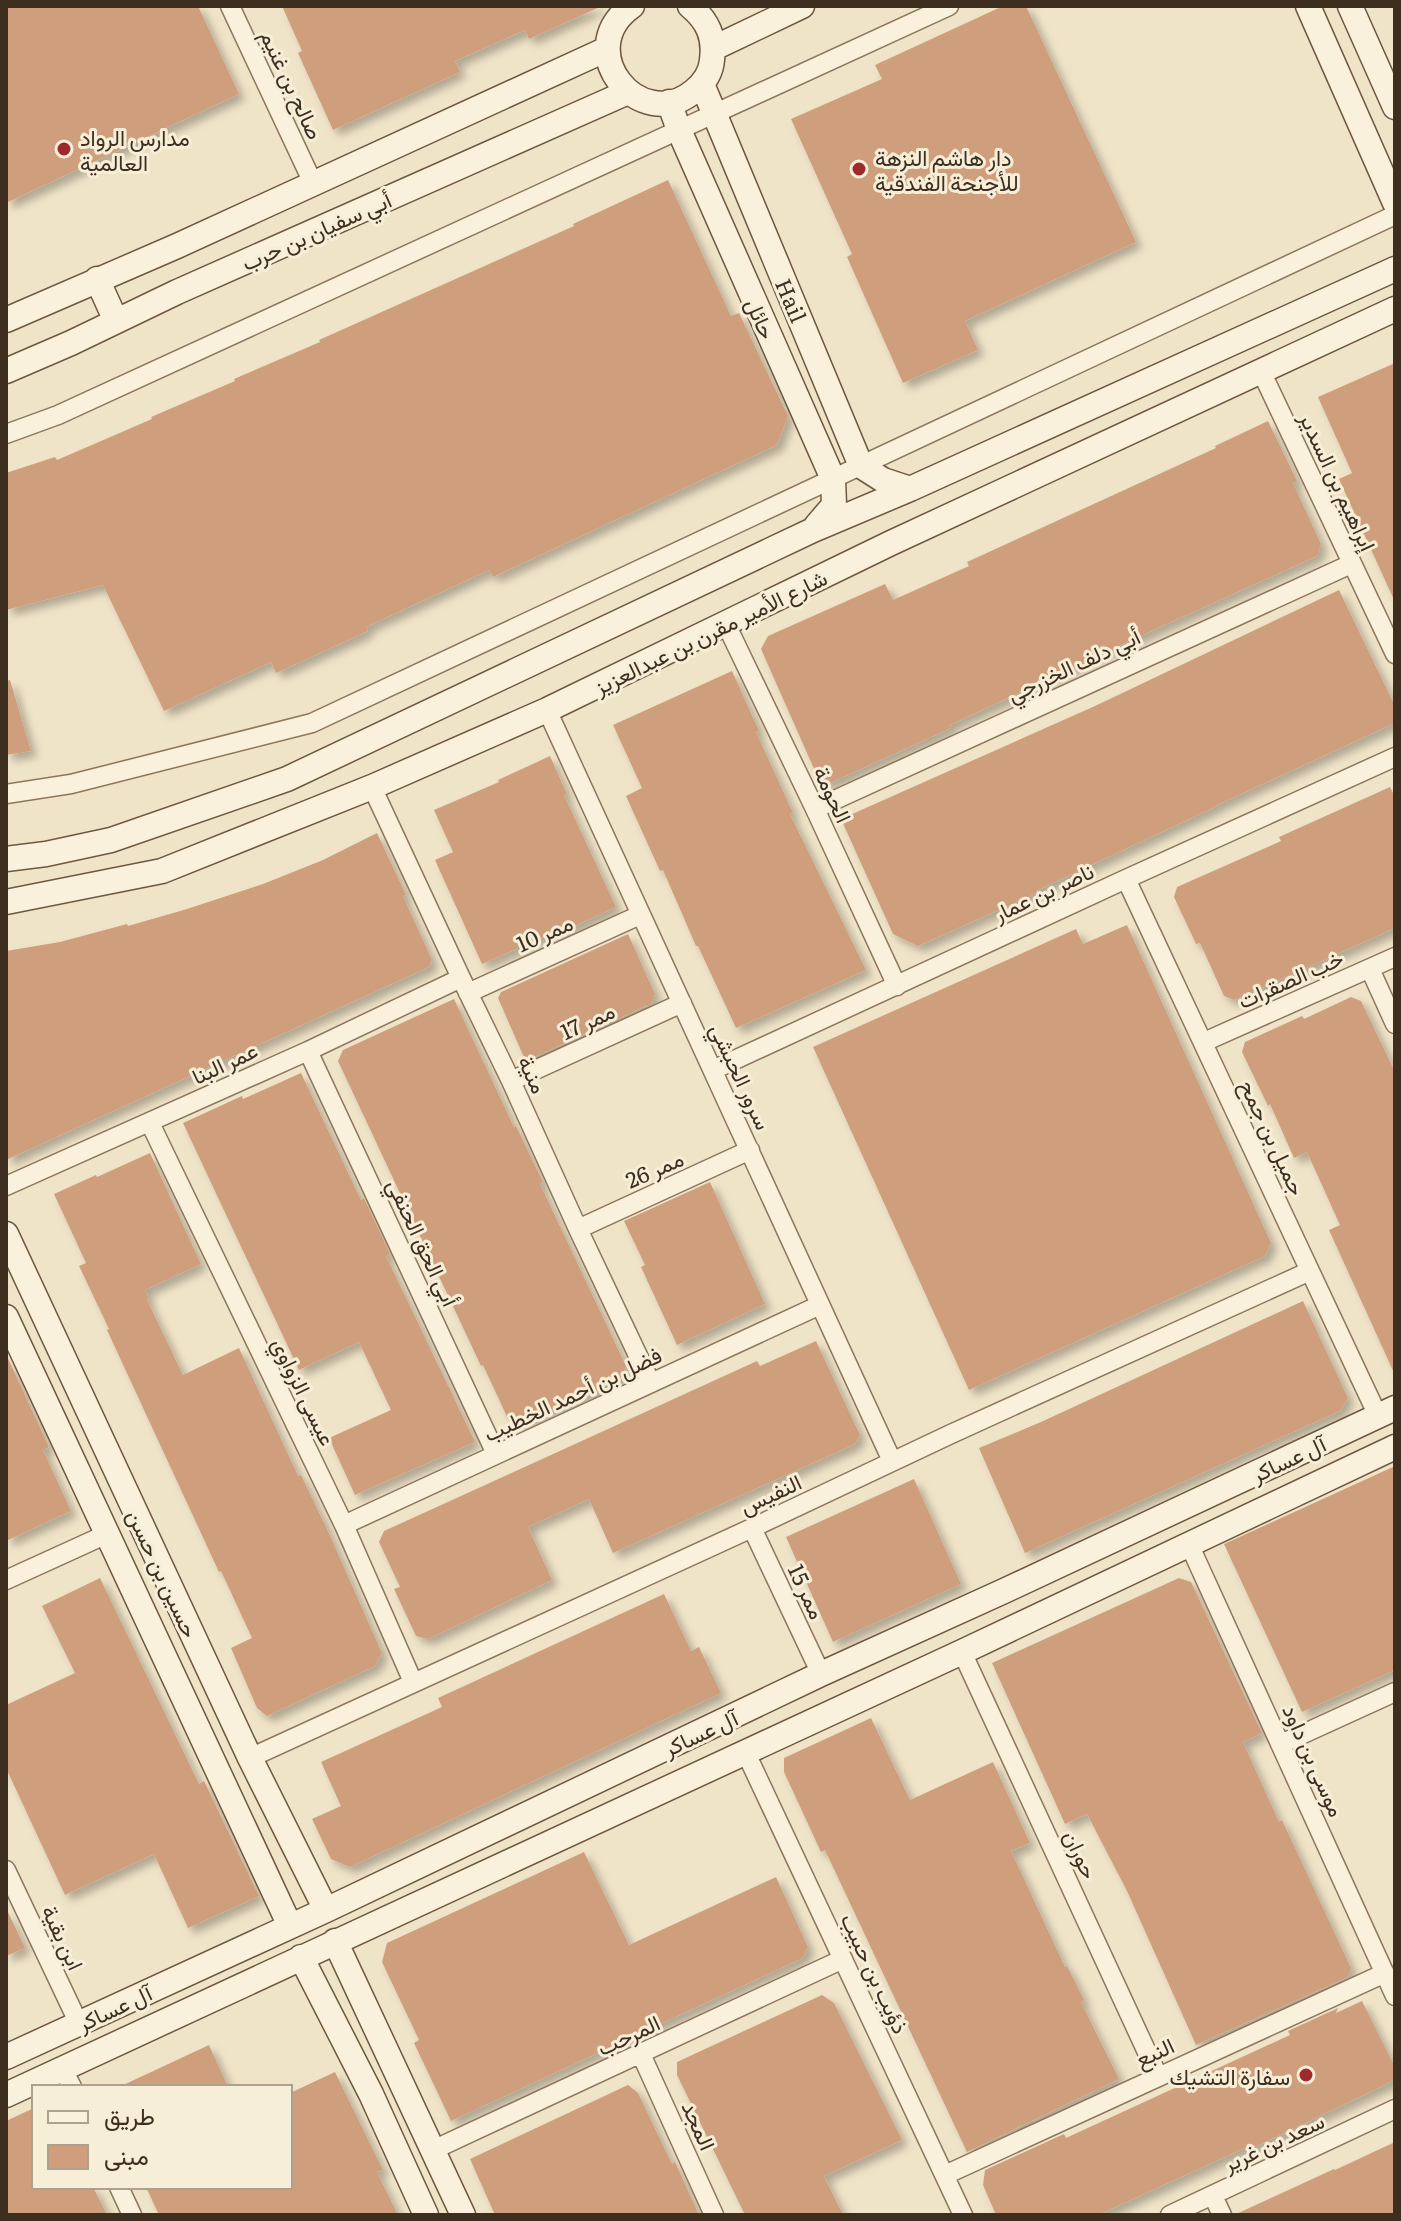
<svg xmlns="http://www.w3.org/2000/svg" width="1401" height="2221" viewBox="0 0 1401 2221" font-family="Literata,Vazirmatn,serif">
  <defs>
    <filter id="shadow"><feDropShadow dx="6" dy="6" stdDeviation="4" flood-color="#0004"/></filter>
  </defs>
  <rect width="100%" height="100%" fill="#f0e4c8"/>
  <path fill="#cf9f7d" filter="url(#shadow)" d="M 6,6 L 198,6 L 239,94 L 6,203 Z
    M 282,6 L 602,6 L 529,39 L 525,30 L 455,61 L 460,72 L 333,130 L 298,53 L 302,51 Z
    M 1003,6 L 1026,6 L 1136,242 L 965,321 L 978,350 L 903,383 L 847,257 L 852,254 L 791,119 L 882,79 L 875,65 Z
    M 668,180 L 731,316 L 739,313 L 788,416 L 777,445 L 493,577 L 489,570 L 366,627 L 368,631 L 276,673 L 271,662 L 164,711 L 103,585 L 6,610 L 6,473 L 55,457 L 57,460 L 152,419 L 151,417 L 235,381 L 234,379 L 320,342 L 319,340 L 574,226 L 573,224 Z
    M 1395,363 L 1395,602 L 1339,479 L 1352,473 L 1318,397 Z
    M 1268,421 L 1297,481 L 1293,483 L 1321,544 L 1317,556 L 1136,638 L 950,725 L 951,728 L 828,784 L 819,780 L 761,649 L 768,636 L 885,584 L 893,600 L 969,566 L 967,562 L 1216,448 L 1215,446 Z
    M 1339,590 L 1395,706 L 1395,723 L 1215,806 L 1215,807 L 1036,891 L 1037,893 L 918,946 L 893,934 L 841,819 L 1095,706 Z
    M 732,671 L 759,731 L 756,732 L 793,813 L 790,814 L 866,970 L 736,1028 L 698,946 L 696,946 L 663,870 L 660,871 L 626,796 L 642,788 L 613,725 Z
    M 10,680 L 31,751 L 6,755 L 6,681 Z
    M 550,756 L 567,794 L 564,795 L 616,907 L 564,931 L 563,928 L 482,964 L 435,860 L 453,852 L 434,810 L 499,782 L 498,780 Z
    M 1390,787 L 1395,797 L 1395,928 L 1234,1000 L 1224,996 L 1200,943 L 1196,944 L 1174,897 L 1177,887 L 1281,841 L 1279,837 Z
    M 377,833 L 406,895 L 403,896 L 432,960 L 429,967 L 6,1160 L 6,951 L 60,942 L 127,924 L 128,926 L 187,909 L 263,884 L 323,860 Z
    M 1127,925 L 1271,1243 L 1265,1256 L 969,1390 L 813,1047 L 1076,929 L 1083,944 Z
    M 628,934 L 655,994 L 652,1003 L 528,1060 L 523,1055 L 498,998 L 501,992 Z
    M 1351,997 L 1361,1001 L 1395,1072 L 1395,1375 L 1329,1230 L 1340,1225 L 1307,1152 L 1294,1158 L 1270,1104 L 1268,1106 L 1242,1052 L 1245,1042 L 1302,1016 L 1304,1019 Z
    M 454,999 L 514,1127 L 516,1126 L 543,1182 L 540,1184 L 626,1366 L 621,1379 L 523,1423 L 509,1421 L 483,1365 L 481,1366 L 338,1061 L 343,1050 Z
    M 301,1073 L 361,1200 L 364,1198 L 390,1254 L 386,1256 L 475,1442 L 355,1495 L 329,1438 L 391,1410 L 359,1342 L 299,1370 L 183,1123 L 242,1096 L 243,1099 Z
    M 150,1153 L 201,1264 L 145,1290 L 149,1299 L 147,1300 L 183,1375 L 239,1348 L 298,1476 L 301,1475 L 327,1529 L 382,1653 L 375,1666 L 267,1716 L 257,1708 L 231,1648 L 252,1638 L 221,1571 L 219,1572 L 107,1330 L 109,1329 L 79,1266 L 86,1263 L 54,1194 L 96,1175 L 97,1177 Z
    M 710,1182 L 765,1304 L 677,1345 L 641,1267 L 645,1265 L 624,1221 Z
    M 1303,1301 L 1348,1398 L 1340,1411 L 1025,1553 L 979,1448 L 1041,1422 Z
    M 816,1341 L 860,1435 L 855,1444 L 613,1553 L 589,1499 L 528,1527 L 552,1580 L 428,1639 L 416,1636 L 394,1589 L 400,1587 L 379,1542 L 384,1531 L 757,1361 L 760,1366 Z
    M 6,1354 L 49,1447 L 43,1450 L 71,1511 L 6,1541 Z
    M 1395,1466 L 1395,1670 L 1302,1712 L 1224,1544 Z
    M 914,1479 L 961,1584 L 833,1642 L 786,1537 Z
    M 100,1578 L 199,1784 L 204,1781 L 259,1896 L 188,1928 L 154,1854 L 65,1895 L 6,1768 L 6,1705 L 75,1673 L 42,1606 Z
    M 1179,1578 L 1191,1582 L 1262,1733 L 1243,1742 L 1279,1822 L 1282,1820 L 1351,1968 L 1348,1977 L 1196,2045 L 1127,1891 L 1087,1814 L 1065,1824 L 992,1663 Z
    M 664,1594 L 691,1651 L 699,1647 L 721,1693 L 350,1867 L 331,1859 L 312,1819 L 341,1806 L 321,1762 L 442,1707 L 438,1698 Z
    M 871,1718 L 910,1800 L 993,1762 L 1030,1843 L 1011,1851 L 1065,1967 L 1067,1966 L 1084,2000 L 1081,2002 L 1119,2079 L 967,2152 L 825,1850 L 821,1852 L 784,1772 L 784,1758 Z
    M 584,1852 L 629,1945 L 776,1877 L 808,1947 L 803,1958 L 451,2121 L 414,2043 L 419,2040 L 382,1962 L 387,1943 Z
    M 6,1908 L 25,1948 L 6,1956 Z
    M 822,1995 L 834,2003 L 902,2140 L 824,2176 L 843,2215 L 745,2215 L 677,2075 L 677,2062 Z
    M 1362,2001 L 1395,2067 L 1395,2080 L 1251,2149 L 1249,2146 L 1098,2215 L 996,2215 L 983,2185 L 985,2170 L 1064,2134 L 1066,2138 L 1290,2035 L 1288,2031 L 1338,2008 L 1336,2013 Z
    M 209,2045 L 228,2087 L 119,2087 Z
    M 335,2072 L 383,2170 L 377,2172 L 398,2215 L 159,2215 L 146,2187 L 290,2187 L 290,2093 Z
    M 628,2085 L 638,2093 L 672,2164 L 675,2162 L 699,2215 L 495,2215 L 470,2159 Z
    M 34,2108 L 34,2187 L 93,2187 L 107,2215 L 6,2215 L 6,2121 Z
    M 1395,2142 L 1395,2215 L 1234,2215 L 1334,2169 L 1335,2170 Z"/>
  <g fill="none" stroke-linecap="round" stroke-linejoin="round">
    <g stroke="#8d765c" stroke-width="21">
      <path id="street" d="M 230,6 L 313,183
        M 1261,371 L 1395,654
        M 6,434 L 58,415 L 949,6
        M 726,624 L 815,809 L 897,986
        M 547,710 L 892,1461
        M 372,787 L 461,978 L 511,1081 L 578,1229 L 651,1383
        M 6,794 L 71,784 L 312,723 L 1395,215
        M 815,809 L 1351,564
        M 1126,879 L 1378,1416
        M 1370,969 L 1395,1024
        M 468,993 L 640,915
        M 1204,1042 L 1395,957
        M 308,1051 L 496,1454
        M 713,1070 L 1126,879 L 1395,757
        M 511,1081 L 682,1003
        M 150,1123 L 344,1525 L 413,1682
        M 6,1186 L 308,1051 L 461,978
        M 578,1229 L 750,1150
        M 344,1525 L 820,1305
        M 752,1528 L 821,1674
        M 1189,1544 L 1395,1996
        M 6,1580 L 107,1534
        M 962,1652 L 1158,2076
        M 1281,1744 L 1395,1692
        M 745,1751 L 963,2215
        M 250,1758 L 752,1528 L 951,1434 L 1310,1271
        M 6,1870 L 79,2024
        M 641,2054 L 714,2215
        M 63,2069 L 72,2087
        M 433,2150 L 843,1959
        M 945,2175 L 1385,1973
        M 119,2187 L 132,2215
        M 1213,2196 L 1222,2215
        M 1170,2215 L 1395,2109"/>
    </g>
    <g stroke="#6f573f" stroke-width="27">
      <path id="secondary" d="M 632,6 C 570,50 640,136 694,91 C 704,83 711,72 712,60 C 715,37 708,21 690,6
        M 1308,6 L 1395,203
        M 1350,6 L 1395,107
        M 714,48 L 802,6
        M 702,84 L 861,466 L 883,480 L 910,489
        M 669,102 L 679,130 L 833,479 L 834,505 L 816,526
        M 97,279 L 116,321
        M 6,320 L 177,246 L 607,49
        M 6,371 L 71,343 L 177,292 L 628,92
        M 6,859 L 46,854 L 111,840 L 287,779 L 813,530 L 910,489 L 1395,269
        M 6,902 L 162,871 L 372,787 L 547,710 L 891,543 L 1395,309
        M 6,1234 L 250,1758 L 326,1910
        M 6,1317 L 290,1926
        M 335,1941 L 463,2215
        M 301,1957 L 371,2094 L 426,2215
        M 6,2057 L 326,1910 L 821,1674 L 1004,1591 L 1395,1408
        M 6,2095 L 962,1652 L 1395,1447"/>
    </g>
    <use href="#street" stroke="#faf1dc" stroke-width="18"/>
    <use href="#secondary" stroke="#faf1dc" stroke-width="24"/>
  </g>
  <g fill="#9e2a2b" stroke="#f7eed8" stroke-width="3">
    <circle cx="64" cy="149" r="8"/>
    <circle cx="859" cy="169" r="8"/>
    <circle cx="1306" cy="2075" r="8"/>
  </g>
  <g text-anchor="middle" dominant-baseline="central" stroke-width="6" stroke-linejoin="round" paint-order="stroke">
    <g font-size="22" fill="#3d2e20" stroke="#f7eed8">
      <text transform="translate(293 84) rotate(65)">صالح بن غنيم</text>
      <text transform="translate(316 230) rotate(-24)">أبي سفيان بن حرب</text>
      <text transform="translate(792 300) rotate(67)">Hail</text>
      <text transform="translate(762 318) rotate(66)">حائل</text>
      <text transform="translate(1339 481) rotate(65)">إبراهيم بن السدير</text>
      <text transform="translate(710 631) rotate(-26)">شارع الأمير مقرن بن عبدالعزيز</text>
      <text transform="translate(1073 664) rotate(-25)">أبي دلف الخزرجي</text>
      <text transform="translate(834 794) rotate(65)">الحومة</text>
      <text transform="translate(1043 891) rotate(-25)">ناصر بن عمار</text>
      <text transform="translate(544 932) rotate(-24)">ممر 10</text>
      <text transform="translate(1290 978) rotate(-24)">خب الصقرات</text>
      <text transform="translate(587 1020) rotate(-25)">ممر 17</text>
      <text transform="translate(224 1062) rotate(-25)">عمر البنا</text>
      <text transform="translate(534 1074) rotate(65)">منية</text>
      <text transform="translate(742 1076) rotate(65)">سرور الحبشي</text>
      <text transform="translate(1274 1137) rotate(65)">جميل بن جمح</text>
      <text transform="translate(654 1168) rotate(-24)">ممر 26</text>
      <text transform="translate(424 1242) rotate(65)">أبي الحق الحنفي</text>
      <text transform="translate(305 1391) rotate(64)">عيسى الزواوي</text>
      <text transform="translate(572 1393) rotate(-25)">فضل بن أحمد الخطيب</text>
      <text transform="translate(1288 1458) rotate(-25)">آل عساكر</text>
      <text transform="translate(770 1493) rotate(-25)">النفيس</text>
      <text transform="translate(164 1573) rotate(65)">حسين بن حسن</text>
      <text transform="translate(808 1591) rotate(65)">ممر 15</text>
      <text transform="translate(700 1732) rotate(-25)">آل عساكر</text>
      <text transform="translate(1315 1760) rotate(66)">موسى بن داود</text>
      <text transform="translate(1082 1854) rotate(65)">حوران</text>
      <text transform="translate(64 1937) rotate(65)">ابن بقية</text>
      <text transform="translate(876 1973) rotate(65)">ذؤيب بن حبيب</text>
      <text transform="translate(114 2007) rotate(-25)">آل عساكر</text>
      <text transform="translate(628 2034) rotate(-25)">المرحب</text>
      <text transform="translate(1154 2051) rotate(-25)">النبع</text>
      <text transform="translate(700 2125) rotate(66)">المجد</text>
      <text transform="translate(1273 2141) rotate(-25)">سعد بن غرير</text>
    </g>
    <g font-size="22" fill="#3d2e20" stroke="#f7eed8" text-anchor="start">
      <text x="80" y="136">مدارس الرواد<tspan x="80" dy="25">العالمية</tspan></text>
      <text x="875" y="156">دار هاشم النزهة<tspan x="875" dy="25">للأجنحة الفندقية</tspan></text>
      <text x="1290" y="2075" text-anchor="end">سفارة التشيك</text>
    </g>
  </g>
  <rect width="1401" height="2221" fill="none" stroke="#3d2e20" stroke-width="16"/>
  <rect x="32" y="2085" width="260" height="104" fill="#f7eed8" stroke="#ada18e" stroke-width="2"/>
  <rect x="48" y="2111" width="40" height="12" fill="#faf1dc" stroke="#ada18e" stroke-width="2"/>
  <text x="104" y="2125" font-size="24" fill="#3d2e20">طريق</text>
  <rect x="48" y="2145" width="40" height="24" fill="#cf9f7d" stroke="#ada18e" stroke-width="2"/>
  <text x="104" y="2165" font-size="24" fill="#3d2e20">مبنى</text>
</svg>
